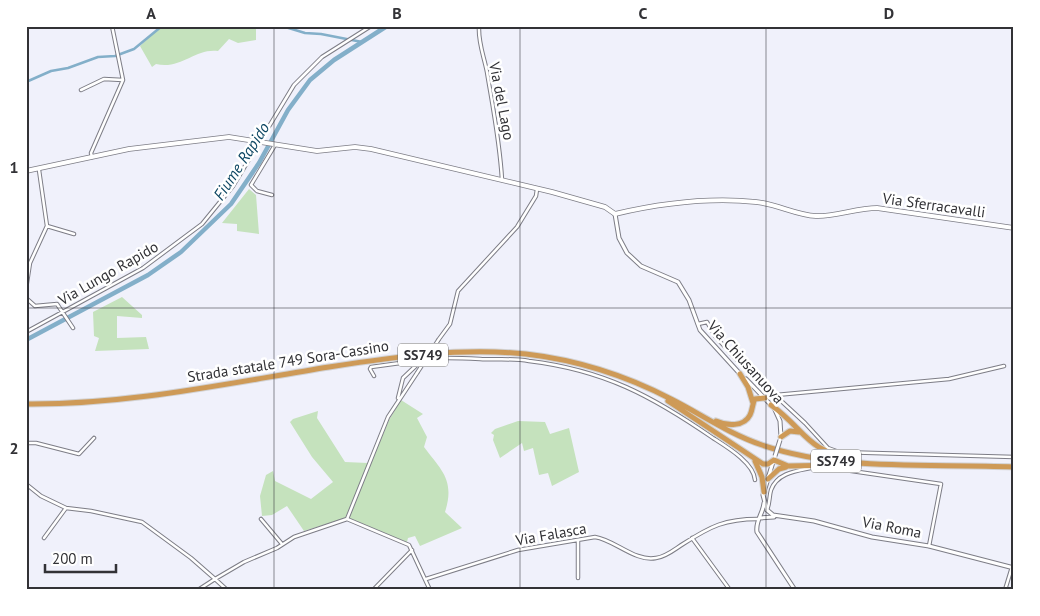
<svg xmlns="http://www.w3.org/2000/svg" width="1040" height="616" viewBox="0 0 1040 616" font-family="'PT Sans',sans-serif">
  <rect width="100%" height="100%" fill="#f0f1fb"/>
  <path fill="#c5e2bd" d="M 161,26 L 256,26 L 256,40 L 238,43 L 229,39 L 218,51 C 195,48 181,70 156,64 L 152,67 L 140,46 Z
    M 249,189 L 256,195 L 259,234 L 237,231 L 237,224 L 222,223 Z
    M 122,297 L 142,315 L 142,318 L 117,316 L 117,338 L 146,337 L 149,349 L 95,351 L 99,338 L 94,336 L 93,312 Z
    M 401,400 L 423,414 L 417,418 L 427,437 L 424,447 C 442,471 455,480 445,512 L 462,528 L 420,546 L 415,536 L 408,538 L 407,542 L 352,521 L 349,516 L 389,420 Z
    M 318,411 L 317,418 L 345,462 L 368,463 L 346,518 L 304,531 L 287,506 L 272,515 L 262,516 L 260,496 L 266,475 L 273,471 L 275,481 L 311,499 L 333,482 L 312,457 L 290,422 L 293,419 Z
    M 518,421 L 545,422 L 550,434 L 569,428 L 579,472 L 552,486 L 548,473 L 539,475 L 533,448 L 524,451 L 522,443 L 500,458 L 493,440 L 494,435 L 491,433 L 495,429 Z"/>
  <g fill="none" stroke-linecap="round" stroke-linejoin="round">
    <path stroke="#83afc9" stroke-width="2.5" d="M 282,26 L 305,33 L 321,34 L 362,42
      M 26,82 L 51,71 L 68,68 L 98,57 L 115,56 L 134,49 L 162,26"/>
    <path stroke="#83afc9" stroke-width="4.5" d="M 26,340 L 148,275 L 181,252 L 231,204 L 259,163 L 288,110 L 310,80 L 334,60 L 387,26"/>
    <g stroke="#7d7d86" stroke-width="4.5">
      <path id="minor" d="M 479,26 C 478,43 484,56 487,72 C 493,108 500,143 502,180
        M 81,90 L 104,79 L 123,80
        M 92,157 L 91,153 L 123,80 L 112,26
        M 272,195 L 257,191 L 251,185 L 275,145
        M 47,226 L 74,234
        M 26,289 L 30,263 L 47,226 L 39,170
        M 26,298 L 35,306 L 57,304 L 73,328
        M 698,324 L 707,322 L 715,336 L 737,360 L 805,423 L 828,448 L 839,452 L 1014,457
        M 26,332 L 143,268 L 202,224 L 233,186 L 294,85 L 322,57 L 371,26
        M 439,339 L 450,324 L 458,291 L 517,227 L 536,196 L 537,189
        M 374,376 L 370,369 L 371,367 L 415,361 L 418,362
        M 776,395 L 949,379 L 1004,366
        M 398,398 L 403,378 L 423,359 C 442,357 461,358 480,359 C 496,360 513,358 529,361 C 604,370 652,396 713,438 C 727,447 754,463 755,480
        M 26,443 L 36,443 L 79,454 L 94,438
        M 831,468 L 941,484 L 929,546
        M 26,484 L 41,496 L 66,508 L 91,511 L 142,522 L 191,558 L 215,579 L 244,562 L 277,548 L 294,537 L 347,519 L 388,417 L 417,373
        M 767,510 C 770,503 769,497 771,490 C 777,473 796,471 811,468
        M 261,519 L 282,544
        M 347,519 L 409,545 L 430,590
        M 44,538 L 66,508
        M 692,538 L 730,590
        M 578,578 L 578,541
        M 426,579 L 518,550 L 595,537 C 615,540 635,562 656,558 C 666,557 675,549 683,544 C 711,526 725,519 758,519
        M 198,590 L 215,579 L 227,590
        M 373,590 L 412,550
        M 1005,590 L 1012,567"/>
    </g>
    <g stroke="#7d7d86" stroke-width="5">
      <path id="tertiary" d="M 615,214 L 619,238 L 627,253 L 641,266 L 678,282 L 689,300 L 700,330 L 741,375
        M 746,379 L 771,405
        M 775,410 L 780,421 L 781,437
        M 773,462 L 763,495 L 767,510 L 773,515 L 814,521 L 872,537 L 929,546 L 1014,568
        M 764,503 C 763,514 755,521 757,532 L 795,590
        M 760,518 L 774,517"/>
    </g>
    <g stroke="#7d7d86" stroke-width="5.5">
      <path id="secondary" d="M 26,171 L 129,149 L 229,137 L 317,151 L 355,147 L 371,149 L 552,192 L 605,207 L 615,214 C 662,203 708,197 756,202 C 777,204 796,215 816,216 C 833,217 858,208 877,208 L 1014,228"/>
    </g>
    <g stroke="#d2d2d3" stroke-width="7">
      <path id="trunk" d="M 740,374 L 748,387 L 753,403
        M 668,401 L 763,464 L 768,464 L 774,460 L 788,466 L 844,465
        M 26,404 C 128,405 229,383 329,367 C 394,357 460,347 526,354 C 577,360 625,375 671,399 C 701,414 729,434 762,445 C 842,472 930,463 1014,467
        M 771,405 C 806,430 805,451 855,459
        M 716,421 C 727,426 744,427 750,415 C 753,409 752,404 755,399 L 765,398
        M 781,437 L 790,431 L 799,432
        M 755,461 L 762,477 L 764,492
        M 768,479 L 779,469 L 786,467"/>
    </g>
    <use href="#minor" stroke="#fff" stroke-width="2.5"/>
    <use href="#tertiary" stroke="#fff" stroke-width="3"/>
    <use href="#secondary" stroke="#fff" stroke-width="4"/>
    <use href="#trunk" stroke="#ce9a57" stroke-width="5"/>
    <g stroke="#7d7d86" stroke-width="4.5" stroke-linecap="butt">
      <path id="minor-bridge" d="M 417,373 L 439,339"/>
    </g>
    <g stroke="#7d7d86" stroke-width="5" stroke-linecap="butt">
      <path id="tertiary-bridge" d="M 775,456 L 780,440"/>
    </g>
    <use href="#minor-bridge" stroke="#fff" stroke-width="2.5"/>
    <use href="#tertiary-bridge" stroke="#fff" stroke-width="3"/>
  </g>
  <path fill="none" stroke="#323236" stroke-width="1" stroke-opacity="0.55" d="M 274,26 L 274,590M 520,26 L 520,590M 766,26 L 766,590M 26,308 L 1014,308"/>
  <g text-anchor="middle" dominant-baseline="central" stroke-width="5" stroke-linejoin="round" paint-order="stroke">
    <g fill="#fff" stroke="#707072" stroke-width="1">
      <rect x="398" y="343.5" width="50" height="23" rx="4"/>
      <rect x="811" y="449.5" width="50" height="23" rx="4"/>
    </g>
    <g font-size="14" font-weight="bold" fill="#323236">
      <text x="423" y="355">SS749</text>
      <text x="836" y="461">SS749</text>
    </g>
    <g font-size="15" fill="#323236" stroke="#fff">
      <text transform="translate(502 101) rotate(79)">Via del Lago</text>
      <text transform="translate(934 205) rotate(8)">Via Sferracavalli</text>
      <text transform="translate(108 273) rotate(-30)">Via Lungo Rapido</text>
      <text transform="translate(288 361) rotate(-9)">Strada statale 749 Sora-Cassino</text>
      <text transform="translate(746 362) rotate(48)">Via Chiusanuova</text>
      <text transform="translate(892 527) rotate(11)">Via Roma</text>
      <text transform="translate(551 534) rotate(-10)">Via Falasca</text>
    </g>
    <g font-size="16" font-style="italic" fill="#0e4763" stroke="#fff">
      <text transform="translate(241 161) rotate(-57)">Fiume Rapido</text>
    </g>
  </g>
  <rect width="1040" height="616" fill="none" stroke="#ffffff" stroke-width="55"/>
  <path d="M45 564v8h71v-8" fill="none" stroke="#323236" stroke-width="2.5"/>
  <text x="52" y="564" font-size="15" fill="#323236" stroke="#ffffff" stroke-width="4" paint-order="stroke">200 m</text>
  <rect x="28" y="28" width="984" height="560" fill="none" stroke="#323236" stroke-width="2"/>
  <g font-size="16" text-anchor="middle" font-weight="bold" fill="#323236">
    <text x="151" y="19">A</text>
    <text x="397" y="19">B</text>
    <text x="643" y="19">C</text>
    <text x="889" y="19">D</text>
    <text x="14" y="173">1</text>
    <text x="14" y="454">2</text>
  </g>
</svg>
